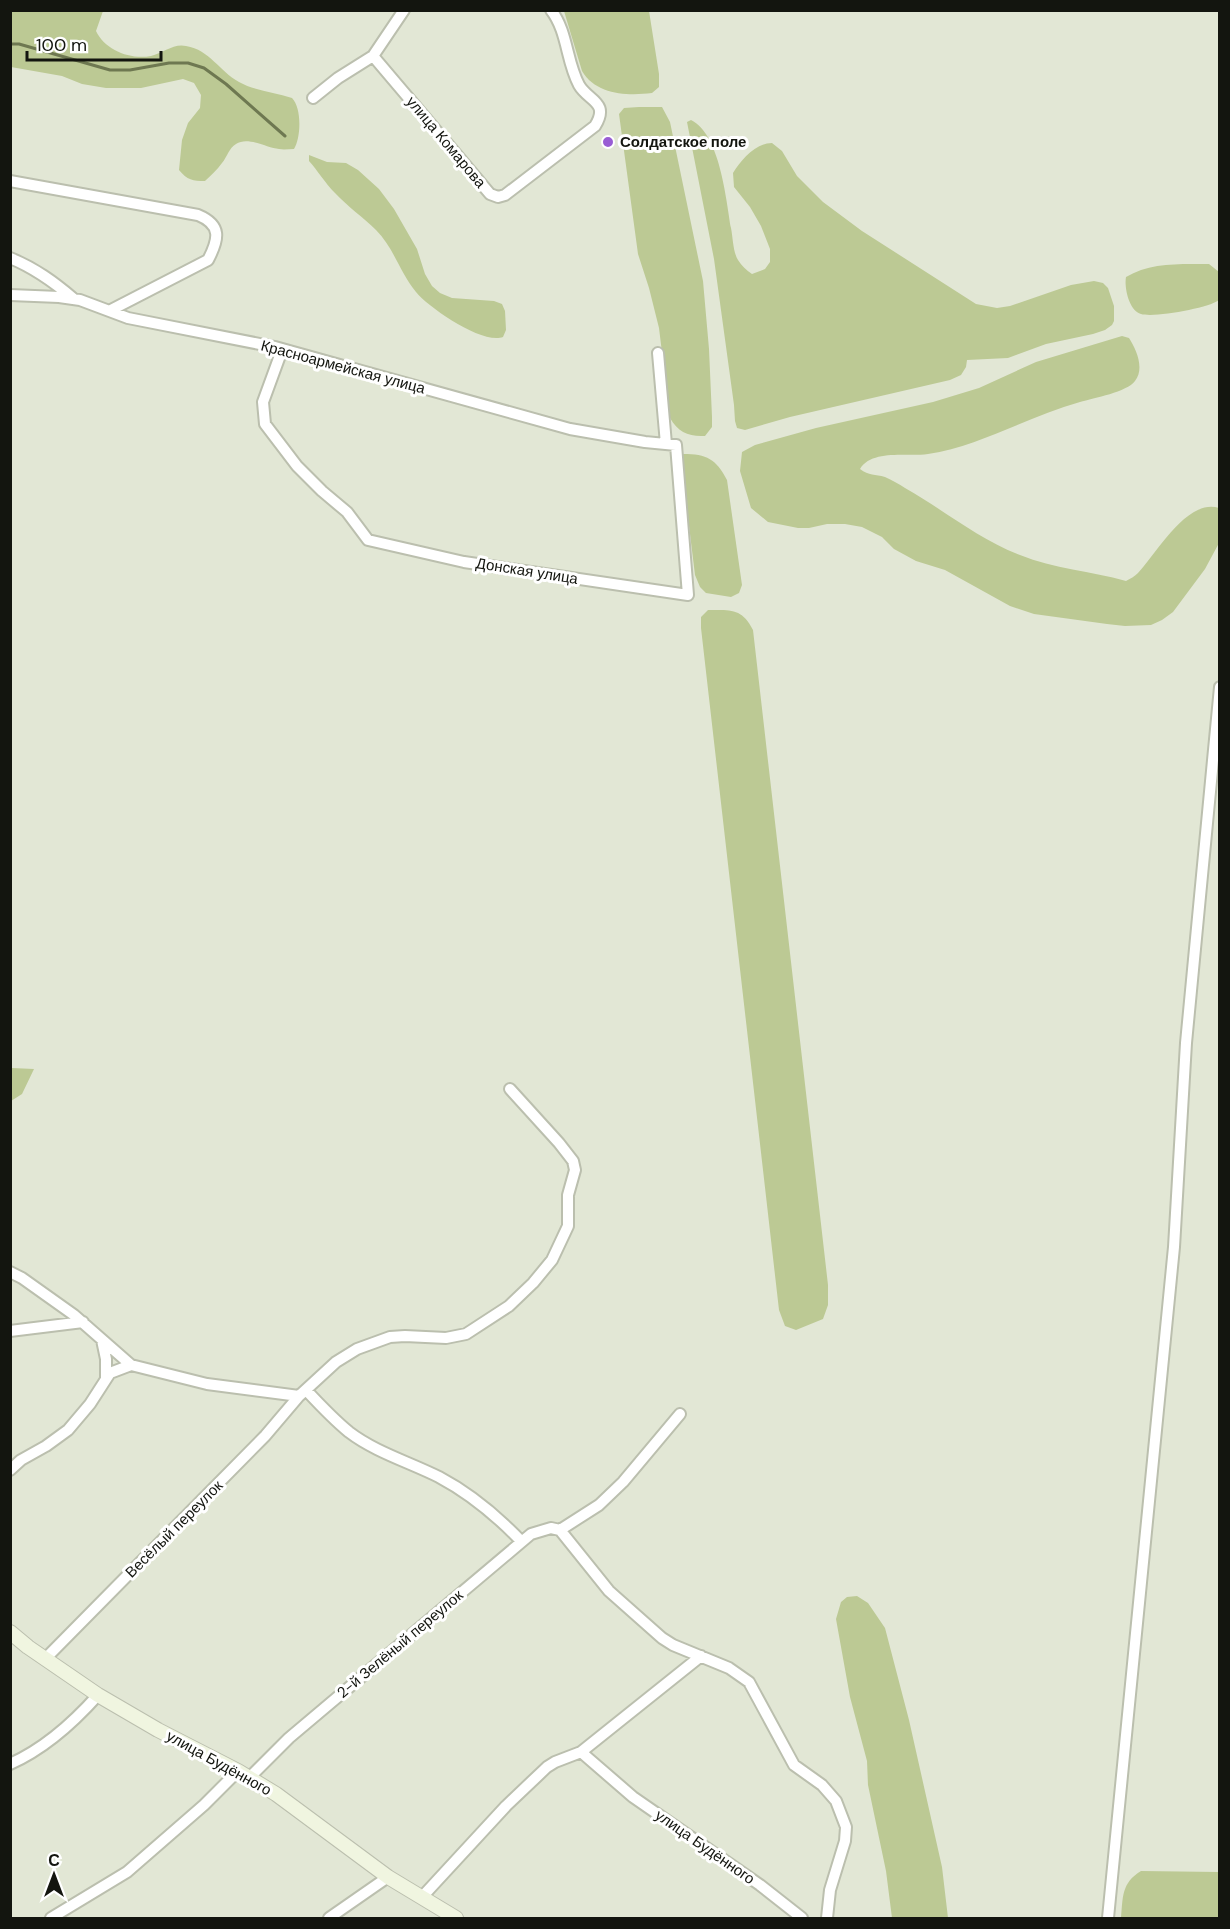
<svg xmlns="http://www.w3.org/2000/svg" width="1230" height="1929" viewBox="0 0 1230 1929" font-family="'DM Sans',sans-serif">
  <rect width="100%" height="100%" fill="#e2e7d5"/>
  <path fill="#bcc994" d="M 10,11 L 103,11 L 96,31 C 105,50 130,60 151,56 C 163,53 174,43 186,46 C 210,50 219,71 239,82 C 255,91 274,92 292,98 C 302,108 301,138 294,149 C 289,149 284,150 279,149 C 267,148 248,136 236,144 C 229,148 227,157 222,163 C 217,170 211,175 205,181 C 193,181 187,180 179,170 L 182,140 L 188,123 L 200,108 L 201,95 L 194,83 L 183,79 L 141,88 L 106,88 L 82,84 L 62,76 L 11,67 Z
    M 564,11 L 649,11 L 659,74 L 659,87 L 652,93 C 628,96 596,95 582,71 Z
    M 639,107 L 662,107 L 670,122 L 703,281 L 709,349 L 712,417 L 712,427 L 705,436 C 689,437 678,432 670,418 L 659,328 L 649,288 L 638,254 L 619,114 L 624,108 Z
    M 691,120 C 720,134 726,199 731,228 C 733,238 733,252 738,260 C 742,266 746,270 752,274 L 765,269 L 770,262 L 770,249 L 761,226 L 750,207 L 734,187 L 733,173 C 741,160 756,143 772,143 L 782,151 L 797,176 L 823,202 L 862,231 L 976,304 L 997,308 L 1010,306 L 1071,285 L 1094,281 L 1103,283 L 1108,288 L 1114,306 L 1114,321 L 1112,325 L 1105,330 L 1093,334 L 1046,344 L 1008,358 L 967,360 L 966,367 L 961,375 L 950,380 L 790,417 L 745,430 L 737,428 L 735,421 L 734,405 L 714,259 L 687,122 Z
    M 309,155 L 327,162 L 346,163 L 358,170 L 379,189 L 394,209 L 417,249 L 425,274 L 432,286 L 440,293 L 452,298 L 494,301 L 502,304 L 505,311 L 506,330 L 503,337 C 483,345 429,308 416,292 C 400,273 394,248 376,230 C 363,217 348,207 335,193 C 325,183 318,171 309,161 Z
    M 1209,264 L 1219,272 L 1219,300 C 1209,308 1154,318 1141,314 C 1129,311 1124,287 1126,277 C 1150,262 1182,264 1209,264 Z
    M 1122,336 L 1129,338 C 1136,349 1145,368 1135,381 C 1127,392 1094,398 1080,402 C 1029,416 981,446 928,454 C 908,457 872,449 860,469 C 869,476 875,474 885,477 C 892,480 899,484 905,488 C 944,510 978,539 1020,555 C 1054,569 1091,571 1126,581 C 1130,579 1135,576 1138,573 C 1156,554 1187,498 1219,508 L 1219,543 L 1205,569 L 1173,612 L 1162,620 L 1151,625 L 1125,626 L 1107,624 L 1034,614 L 1010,606 L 945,570 L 916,561 L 894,549 L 882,537 L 862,527 L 845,524 L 827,524 L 809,528 L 798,528 L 768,522 L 751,508 L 740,471 L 742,452 L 755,445 L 816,428 L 933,402 L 979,388 L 1036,362 Z
    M 683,454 C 707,454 716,459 727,480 L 742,585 L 739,593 L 731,597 L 706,593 L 700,587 L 695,575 L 681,460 Z
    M 708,610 C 731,610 742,608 753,630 L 828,1285 L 828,1305 L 823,1319 L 796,1330 L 785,1326 L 779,1310 L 701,628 L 701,617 Z
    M 10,1065 L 12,1068 L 34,1069 L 22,1094 L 11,1101 Z
    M 857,1596 L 868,1603 L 885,1628 L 909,1720 L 942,1867 L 948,1918 L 892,1918 L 886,1871 L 868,1785 L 867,1761 L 850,1697 L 836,1619 L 841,1602 L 847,1597 Z
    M 1141,1871 L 1219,1872 L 1219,1918 L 1121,1918 C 1123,1898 1121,1883 1141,1871 Z"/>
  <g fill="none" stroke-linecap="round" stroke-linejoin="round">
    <path stroke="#6e7851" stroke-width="3" d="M 10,44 L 19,44 L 110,70 L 130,70 L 169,63 L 188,63 L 204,68 L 226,84 L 285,136"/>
    <g stroke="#bbbfae" stroke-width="14">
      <path id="street" d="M 373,56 L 490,194 L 498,197 L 505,195 L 595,126 C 610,102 588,101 579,85 C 566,61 568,32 551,10
        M 313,98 L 338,78 L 373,56 L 404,10
        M 10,181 L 198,215 C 222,225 219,239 208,260 L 111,310
        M 10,258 C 35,268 54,282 74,299
        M 10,295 L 59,297 L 80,300 L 128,318 L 275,347 L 570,429 L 645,442 L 676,445 L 688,595 L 464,562 L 368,540 L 347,512 L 322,491 L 297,466 L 265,424 L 263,402 L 282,350
        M 658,353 L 666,444
        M 10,1272 L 22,1278 L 74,1315 L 131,1365 L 207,1384 L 299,1396
        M 10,1331 L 83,1322
        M 102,1340 L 106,1359 L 106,1378
        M 306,1390 C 320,1405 333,1419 349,1432 C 375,1452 409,1462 439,1477 C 471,1494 497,1516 521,1541
        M 10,1470 L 21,1460 L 46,1446 L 68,1430 L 90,1404 L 110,1373 L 131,1365
        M 560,1530 L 609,1591 L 662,1638 L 673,1645 L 729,1668 L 749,1682 L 794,1765 L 822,1785 L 836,1801 L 846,1827 L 845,1841 L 830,1890 L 827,1918
        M 46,1658 L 265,1436 L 299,1396 L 336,1362 L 357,1349 L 390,1337 L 405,1336 L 446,1338 L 466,1334 L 509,1306 L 533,1283 L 552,1260 L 568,1226 L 568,1195 L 575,1170 L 573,1161 L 559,1143 L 510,1089
        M 581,1752 L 633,1797 L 760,1885 L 802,1918
        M 10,1764 C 44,1749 73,1723 98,1695
        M 249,1778 L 289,1738 L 531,1534 L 551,1528 L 560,1530 L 599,1505 L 623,1482 L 680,1414
        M 422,1897 L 506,1806 L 547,1767 L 555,1762 L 581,1752 L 701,1656
        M 51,1918 L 127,1872 L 204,1805 L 238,1771
        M 329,1918 L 388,1877
        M 1108,1918 L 1174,1247 L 1186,1043 L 1220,687"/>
    </g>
    <g stroke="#bbbfae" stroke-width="16">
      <path id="secondary" d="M 10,1632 L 28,1647 L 98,1695 L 158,1730 L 238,1771 L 276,1794 L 388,1877 L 456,1918"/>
    </g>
    <use href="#street" stroke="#fff" stroke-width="10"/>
    <use href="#secondary" stroke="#f0f5e0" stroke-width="14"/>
  </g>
  <circle fill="#995dd4" stroke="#fff" stroke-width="2" cx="608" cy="142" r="6"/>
  <g text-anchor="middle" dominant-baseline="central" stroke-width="6" stroke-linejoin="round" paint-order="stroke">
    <g font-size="15" fill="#13150f" stroke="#fff">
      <text transform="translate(446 142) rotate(50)">улица Комарова</text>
      <text transform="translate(343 367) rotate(15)">Красноармейская улица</text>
      <text transform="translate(527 571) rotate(9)">Донская улица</text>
      <text transform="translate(174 1529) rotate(-45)">Весёлый переулок</text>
      <text transform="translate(400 1644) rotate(-40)">2-й Зелёный переулок</text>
      <text transform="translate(219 1763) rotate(29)">улица Будённого</text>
      <text transform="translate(705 1847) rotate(35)">улица Будённого</text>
    </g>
    <g font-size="15" font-weight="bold" fill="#13150f" stroke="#fff" text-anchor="start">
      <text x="620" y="142">Солдатское поле</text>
    </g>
  </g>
  <rect width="1230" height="1929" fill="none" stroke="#13150f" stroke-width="24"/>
  <g transform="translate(54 1875)" stroke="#ffffff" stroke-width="4.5" paint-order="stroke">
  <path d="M0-4.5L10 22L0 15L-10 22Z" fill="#13150f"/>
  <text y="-9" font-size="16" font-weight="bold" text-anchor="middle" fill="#13150f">С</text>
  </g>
  <path d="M27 51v9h134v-9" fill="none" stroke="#13150f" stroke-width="3"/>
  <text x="36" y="51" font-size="18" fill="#13150f" stroke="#ffffff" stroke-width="4.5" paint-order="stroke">100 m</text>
</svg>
